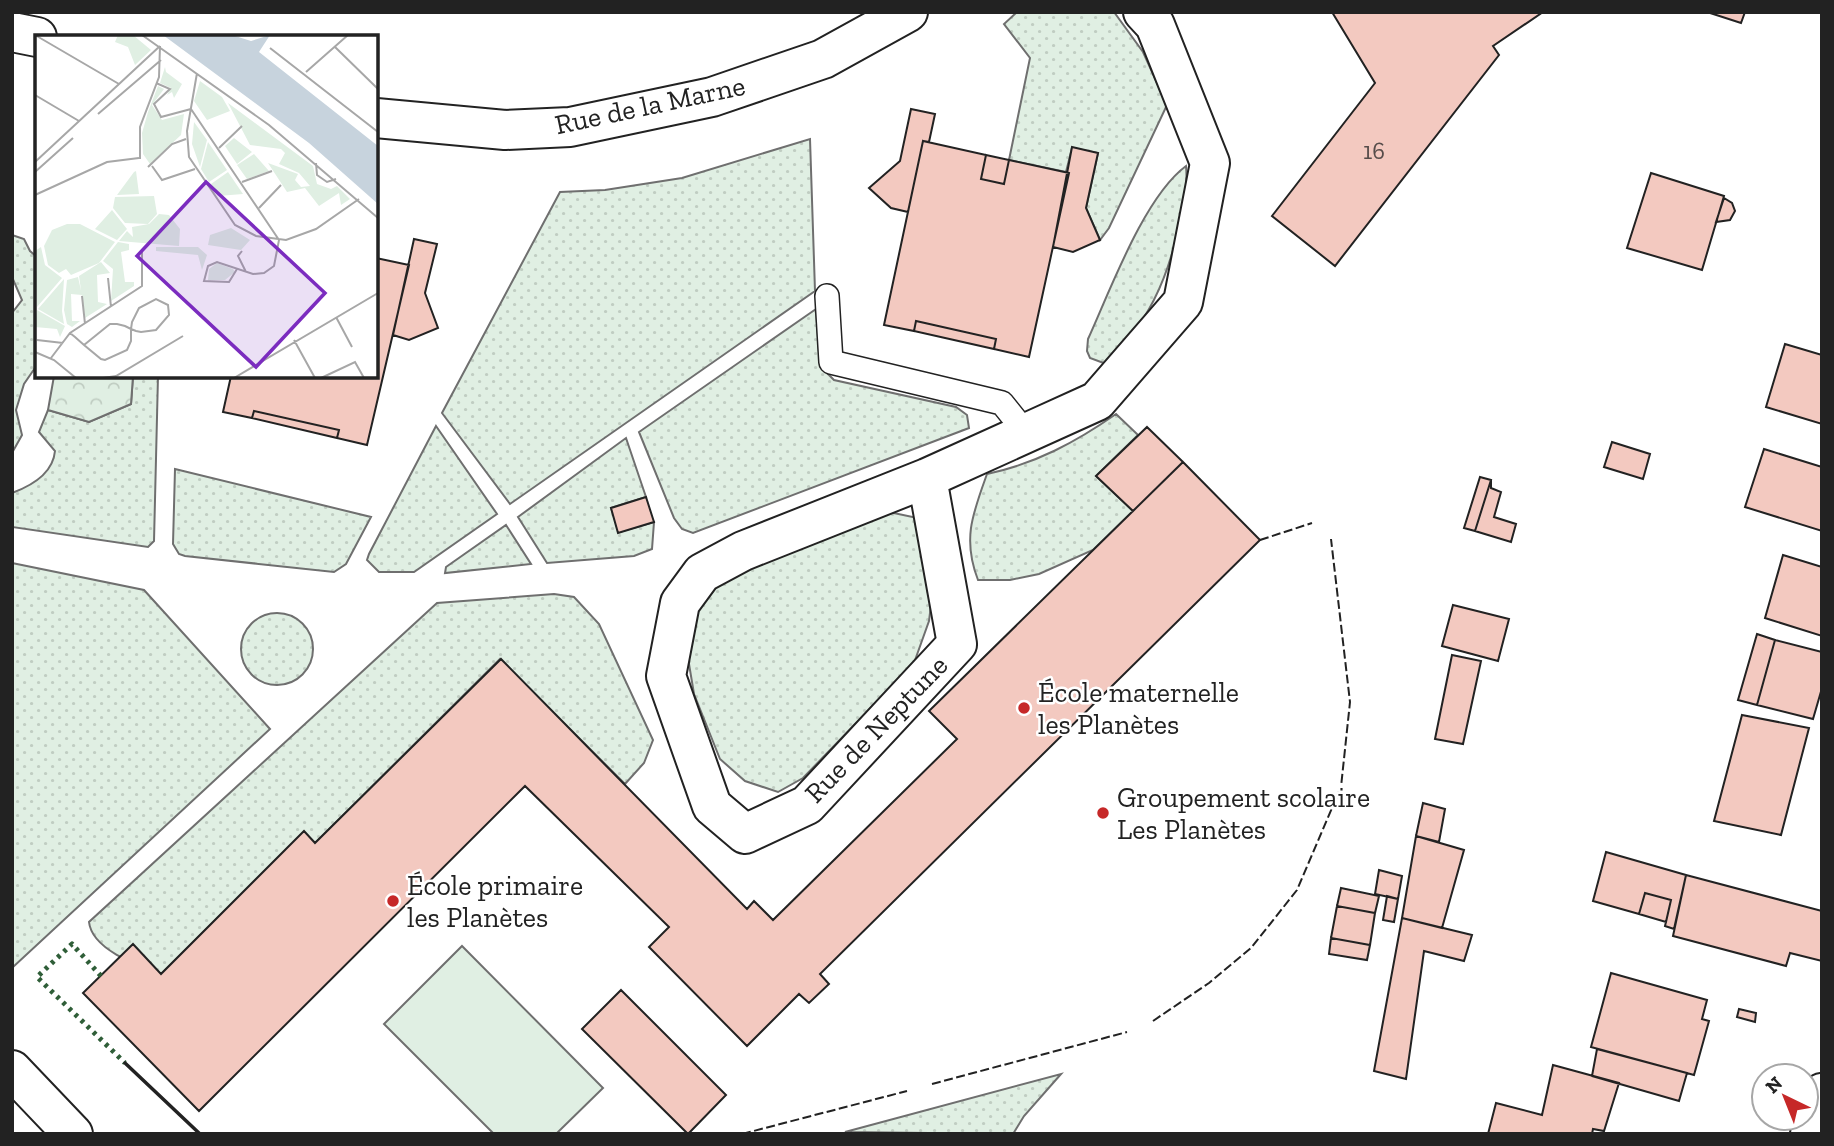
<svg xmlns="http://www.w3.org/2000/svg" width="1834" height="1146" viewBox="0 0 1834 1146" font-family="'Zilla Slab',serif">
  <defs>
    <pattern id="grass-dots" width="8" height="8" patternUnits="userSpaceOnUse" patternTransform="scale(1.75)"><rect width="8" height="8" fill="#e0efe3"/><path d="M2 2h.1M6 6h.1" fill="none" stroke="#c0cdc2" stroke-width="1.8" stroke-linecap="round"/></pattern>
    <pattern id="park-crowns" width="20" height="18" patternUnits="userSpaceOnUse" patternTransform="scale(1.75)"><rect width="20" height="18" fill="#e0efe3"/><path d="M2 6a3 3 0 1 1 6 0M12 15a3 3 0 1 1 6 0" fill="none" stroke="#c0cdc2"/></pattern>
  </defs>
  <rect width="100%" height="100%" fill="#fff"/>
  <path fill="url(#grass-dots)" stroke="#6f6f6f" stroke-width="2" d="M 1017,12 L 1114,12 L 1143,52 L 1167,105 L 1109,228 L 1100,240 L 1086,208 L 1098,153 L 1072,148 L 1066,172 L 1009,160 L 1030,58 L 1004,24 Z
    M 810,139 L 815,291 L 510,504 L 442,413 L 560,192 L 605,190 L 682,178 Z
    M 1186,166 C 1188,187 1183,205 1179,225 C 1167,284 1147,320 1109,365 L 1090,358 L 1087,351 L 1088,339 C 1110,291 1144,197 1186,166 Z
    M 12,235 L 24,239 L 30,251 L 37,257 L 37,365 L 24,384 L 16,410 L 22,435 L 12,453 L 12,313 L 22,300 L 12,277 Z
    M 816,309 L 820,366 L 834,380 L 956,407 L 967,415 L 969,428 L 693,533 L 682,529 L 674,518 L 639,432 Z
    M 133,376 L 158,376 L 154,541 L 148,547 L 12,527 L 12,493 C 31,486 53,473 55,451 L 39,432 L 48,410 L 89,422 L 131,404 Z
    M 1116,414 L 1138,435 L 1096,476 L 1133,511 L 1093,550 L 1039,574 L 1010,580 L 978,580 C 962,539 973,513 987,474 C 1035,464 1076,442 1116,414 Z
    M 436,426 L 497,514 L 414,572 L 379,572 L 367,560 L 369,554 Z
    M 626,438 L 646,497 L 611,508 L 619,532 L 654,522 L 652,549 L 634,556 L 547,563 L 518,517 Z
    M 175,469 L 371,517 L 346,564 L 334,572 L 185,556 L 179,554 L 173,544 Z
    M 889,512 L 927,520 L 934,580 L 929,621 L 914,663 L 803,778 L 778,792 L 745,781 L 720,759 L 694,694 L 687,652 L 691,620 L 717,586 L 737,571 Z
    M 506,525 L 531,564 L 445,573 L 446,567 Z
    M 12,563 L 144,590 L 270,729 L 12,968 Z
    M 554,594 L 574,597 L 599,624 L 653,740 L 644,763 L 625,784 L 500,659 L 315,843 L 304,832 L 161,974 C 139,966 92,950 89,922 L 437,603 Z
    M241 649a36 36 0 1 1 72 0a36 36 0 1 1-72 0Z
    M 1061,1074 L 1024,1116 L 1013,1134 L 845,1132 Z"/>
  <path fill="url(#park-crowns)" stroke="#6f6f6f" stroke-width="2" d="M 54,376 L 133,376 L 131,404 L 89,422 L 48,410 Z"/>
  <path fill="#e0efe3" stroke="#6f6f6f" stroke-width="2" d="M 462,946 L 603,1088 L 556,1134 L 494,1134 L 384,1024 Z"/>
  <path fill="#f3c9c0" stroke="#222" stroke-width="2" d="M 1332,12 L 1543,12 L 1493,46 L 1499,55 L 1335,266 L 1272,216 L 1375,83 Z
    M 1707,12 L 1745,12 L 1741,23 Z
    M 911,109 L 935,114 L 929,142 L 923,141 L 908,212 L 891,208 L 869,188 L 900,161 Z
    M 923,141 L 986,155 L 981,179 L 1004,184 L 1009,160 L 1069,173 L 1029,357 L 994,349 L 996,339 L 916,321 L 914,331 L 884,325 Z
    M 1072,147 L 1098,153 L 1086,208 L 1100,240 L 1073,252 L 1053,247 Z
    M 986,155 L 1009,160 L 1004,184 L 981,179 Z
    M 1651,173 L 1724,196 L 1702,270 L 1627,248 Z
    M 1724,198 L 1732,203 L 1735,211 L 1730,220 L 1716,222 Z
    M 414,239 L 437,244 L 425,293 L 438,328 L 409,340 L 393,335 Z
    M 376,258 L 409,265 L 367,445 L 337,438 L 339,430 L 254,411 L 252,418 L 223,412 L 231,376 L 376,376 Z
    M 916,321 L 996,339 L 994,349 L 914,331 Z
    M 1785,344 L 1822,355 L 1822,424 L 1766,407 Z
    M 254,411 L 339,430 L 337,438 L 252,418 Z
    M 1147,427 L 1183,462 L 1133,511 L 1096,476 Z
    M 1612,442 L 1650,454 L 1643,479 L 1604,467 Z
    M 1764,449 L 1822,467 L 1822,531 L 1745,507 Z
    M 1183,462 L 1260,540 L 820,974 L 829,984 L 809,1003 L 799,994 L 747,1046 L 649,947 L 669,927 L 525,786 L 199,1111 L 83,993 L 133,944 L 161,974 L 304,831 L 315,843 L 501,659 L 747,909 L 754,901 L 773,920 L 957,739 L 929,711 Z
    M 1480,477 L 1491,480 L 1475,531 L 1464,528 Z
    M 1491,480 L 1491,488 L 1501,492 L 1494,517 L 1516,524 L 1511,542 L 1475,531 Z
    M 646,497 L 654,522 L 618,533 L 611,508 Z
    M 1783,555 L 1822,567 L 1822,636 L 1765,618 Z
    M 1453,605 L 1509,619 L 1498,661 L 1442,646 Z
    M 1757,634 L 1775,640 L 1757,705 L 1738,700 Z
    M 1775,640 L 1822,652 L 1822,688 L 1813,719 L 1757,705 Z
    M 1452,655 L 1481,661 L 1463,744 L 1435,739 Z
    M 1742,715 L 1809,728 L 1781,835 L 1714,821 Z
    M 1423,803 L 1445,809 L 1439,842 L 1416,836 Z
    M 1416,836 L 1464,850 L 1442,928 L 1402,918 Z
    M 1606,852 L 1686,875 L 1674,929 L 1665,926 L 1671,900 L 1645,893 L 1639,914 L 1593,901 Z
    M 1379,870 L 1402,876 L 1398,899 L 1375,894 Z
    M 1686,875 L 1822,911 L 1822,961 L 1790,953 L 1786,966 L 1673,936 Z
    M 1341,888 L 1379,896 L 1375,913 L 1337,906 Z
    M 1645,893 L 1671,900 L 1666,922 L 1639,914 Z
    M 1387,896 L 1398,899 L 1394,922 L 1383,920 Z
    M 1337,906 L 1375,913 L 1370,945 L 1331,938 Z
    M 1402,918 L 1472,935 L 1464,961 L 1424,951 L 1406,1079 L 1374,1071 Z
    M 1331,938 L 1370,945 L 1367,960 L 1329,954 Z
    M 1611,973 L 1707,1000 L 1702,1019 L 1709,1021 L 1694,1075 L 1591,1047 Z
    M 621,990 L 726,1095 L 688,1134 L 582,1029 Z
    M 1739,1009 L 1756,1013 L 1755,1022 L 1737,1017 Z
    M 1597,1049 L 1687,1073 L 1679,1101 L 1592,1076 Z
    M 1553,1065 L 1619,1083 L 1604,1131 L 1593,1129 L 1592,1134 L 1488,1134 L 1496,1103 L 1542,1115 Z"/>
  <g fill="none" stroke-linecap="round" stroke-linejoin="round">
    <g stroke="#222" stroke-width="26">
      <path id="lane" d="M 827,296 L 831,362 L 1002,403 L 1026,433"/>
    </g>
    <g stroke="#222" stroke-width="42">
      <path id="street" d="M 12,32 L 37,37
        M 376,118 L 505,130 L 570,127 L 712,97 L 823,59 L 908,12
        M 927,478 L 957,644 L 807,805 L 745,834 L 712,806 L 666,676 L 680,603 L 702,573 L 743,551 L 927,478 L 1097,401 L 1183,302 L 1210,163 L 1155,25 L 1143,12
        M 12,1070 L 73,1134
        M 1810,1134 L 1822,1093"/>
    </g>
    <use href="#lane" stroke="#fff" stroke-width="23"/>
    <use href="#street" stroke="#fff" stroke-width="38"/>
    <path stroke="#2f5e38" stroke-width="5" stroke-dasharray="3.5 5" stroke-linecap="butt" d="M 101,976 L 72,944 L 37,977 L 125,1063"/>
    <path stroke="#222" stroke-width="2" stroke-dasharray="9 3.5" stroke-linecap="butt" d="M 1260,540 L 1312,523
      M 1153,1021 L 1209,983 L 1251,948 L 1297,890 L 1341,787 L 1350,702 L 1331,539
      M 932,1084 L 1127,1032
      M 742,1134 L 907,1091"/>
    <path stroke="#222" stroke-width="3.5" d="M 125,1063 L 200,1134"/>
  </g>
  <g fill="#c62828" stroke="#fff" stroke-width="2.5">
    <circle cx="1024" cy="708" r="7"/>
    <circle cx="1103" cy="813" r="7"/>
    <circle cx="393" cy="901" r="7"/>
  </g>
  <g text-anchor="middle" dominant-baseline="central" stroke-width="5" stroke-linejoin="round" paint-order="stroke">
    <g font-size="24" fill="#564c4a">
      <text x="1374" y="150">16</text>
    </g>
    <g font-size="28" fill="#222" stroke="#fff">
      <text transform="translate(650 105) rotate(-12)">Rue de la Marne</text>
      <text transform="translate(876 729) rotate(-46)">Rue de Neptune</text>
    </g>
    <g font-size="28" fill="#222" stroke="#fff" text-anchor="start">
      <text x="1038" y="692">École maternelle<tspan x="1038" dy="32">les Planètes</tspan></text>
      <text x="1117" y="797">Groupement scolaire<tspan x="1117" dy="32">Les Planètes</tspan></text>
      <text x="407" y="885">École primaire<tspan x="407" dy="32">les Planètes</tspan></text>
    </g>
  </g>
  <g transform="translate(35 35)">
    <rect width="343" height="343" fill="#fff"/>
    <path d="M 83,0 L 98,0 L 116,15 L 100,30 L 93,12 L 80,7 ZM 130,32 L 131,37 L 147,49 L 139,63 L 137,57 L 132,60 L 136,53 L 125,48 ZM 165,46 L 187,62 L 195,76 L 172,85 L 159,66 ZM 123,51 L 129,54 L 117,70 L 127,85 L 149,79 L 146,100 L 115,129 L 108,119 L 107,98 L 113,77 ZM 193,68 L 278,131 L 282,149 L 296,154 L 302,151 L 315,164 L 306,170 L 304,158 L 284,171 L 270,153 L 252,157 L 233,128 L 263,139 L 260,145 L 266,152 L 275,151 L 264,138 L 244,129 L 250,118 L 246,114 L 215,110 ZM 159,87 L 172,105 L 165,132 L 157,109 ZM 199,103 L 217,117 L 202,129 L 190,111 ZM 173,107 L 192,135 L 174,147 L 166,134 ZM 219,119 L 234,136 L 212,144 L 202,130 ZM 101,136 L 104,159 L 82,160 L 99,137 ZM 193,137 L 208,159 L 183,161 L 176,149 ZM 119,161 L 122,179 L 113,189 L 90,188 L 78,173 L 80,162 ZM 77,175 L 92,194 L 82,205 L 60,194 ZM 124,179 L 134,180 L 145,194 L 144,211 L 84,206 L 92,196 L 98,202 L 97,192 L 114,189 ZM 32,189 L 45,189 L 80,207 L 64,228 L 36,240 L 31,234 L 24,238 L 13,230 L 9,211 L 17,195 ZM 196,193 L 215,205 L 206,215 L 173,210 L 175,200 ZM 83,207 L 94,209 L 94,215 L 86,217 L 90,247 L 99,247 L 99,251 L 76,266 L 78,234 L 68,226 ZM 6,212 L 10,230 L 27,243 L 2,272 L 0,216 ZM 163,212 L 172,220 L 167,235 L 163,220 L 121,216 L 121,212 ZM 66,227 L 75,238 L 62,240 L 63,267 L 72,269 L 50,283 L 44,241 ZM 182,228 L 198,234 L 200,237 L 190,245 L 173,245 L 174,234 ZM 43,242 L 47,260 L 36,259 L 37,286 L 45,286 L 37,292 L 32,289 L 29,275 L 32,245 ZM 29,244 L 27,276 L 29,289 L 3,274 ZM 2,275 L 30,291 L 25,302 L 22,294 L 0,292 Z" fill="#e0efe3"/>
    <path d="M 128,0 L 197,0 L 216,6 L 235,0 L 224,17 L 343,111 L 343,169 L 274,108 Z" fill="#c7d3dd"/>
    <path fill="none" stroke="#a7a7a7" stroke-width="2" d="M 0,0 L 84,49M 107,0 L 234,90 L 343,183M 300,12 L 343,54M 235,13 L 343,97M 271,37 L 313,0M 162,38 L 152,96 L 154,122 L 200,190 L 221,201 L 251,205 L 281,194 L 324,164M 121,48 L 135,54 L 119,69 L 126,82 L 156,74M 0,60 L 44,86M 156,74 L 244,205 L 239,231 L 229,238 L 218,239 L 182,227 L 173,231 L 169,246 L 194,247 L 202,234M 63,79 L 126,25M 184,113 L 207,91M 105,124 L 105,92 L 124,42 L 125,11M 0,127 L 125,11M 281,128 L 282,140 L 292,147 L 301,144M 117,131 L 127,145 L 160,134M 113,132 L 137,109 L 151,104M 0,137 L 38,103M 207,147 L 237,136M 0,160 L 72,127 L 104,123M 224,173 L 246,150M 207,216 L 203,221 L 211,237M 73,243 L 76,272M 47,261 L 50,289M 301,282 L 317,312M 35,298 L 40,302 L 49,310 L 66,324 L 70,325 L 92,315 L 96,306 L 96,294 L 97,287 L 104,273 L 121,264 L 133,270 L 134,280 L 121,295 L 106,297 L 101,296 L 96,294 L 90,291 L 82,289 L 75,289 L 49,310M 2,305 L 28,308M 259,305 L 280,343M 0,317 L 19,325 L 41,343M 16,323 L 35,298 L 107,251 L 107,214M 68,343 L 81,341 L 148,301M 199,343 L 343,258M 286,343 L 320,327 L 329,343"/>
    <path fill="#7b2cbf" fill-opacity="0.15" stroke="#7b2cbf" stroke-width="3.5" d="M 171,147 L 290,258 L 221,332 L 102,221 Z"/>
    <rect width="343" height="343" fill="none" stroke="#222" stroke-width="3.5"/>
  </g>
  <rect width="1834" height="1146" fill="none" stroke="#222222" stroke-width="28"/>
  <g transform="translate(1785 1097) rotate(317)"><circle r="33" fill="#ffffff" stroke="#a7a7a7" stroke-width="2"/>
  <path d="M0-5L12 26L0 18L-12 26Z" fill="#c62828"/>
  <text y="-10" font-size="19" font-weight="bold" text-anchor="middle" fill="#222222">N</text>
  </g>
</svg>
